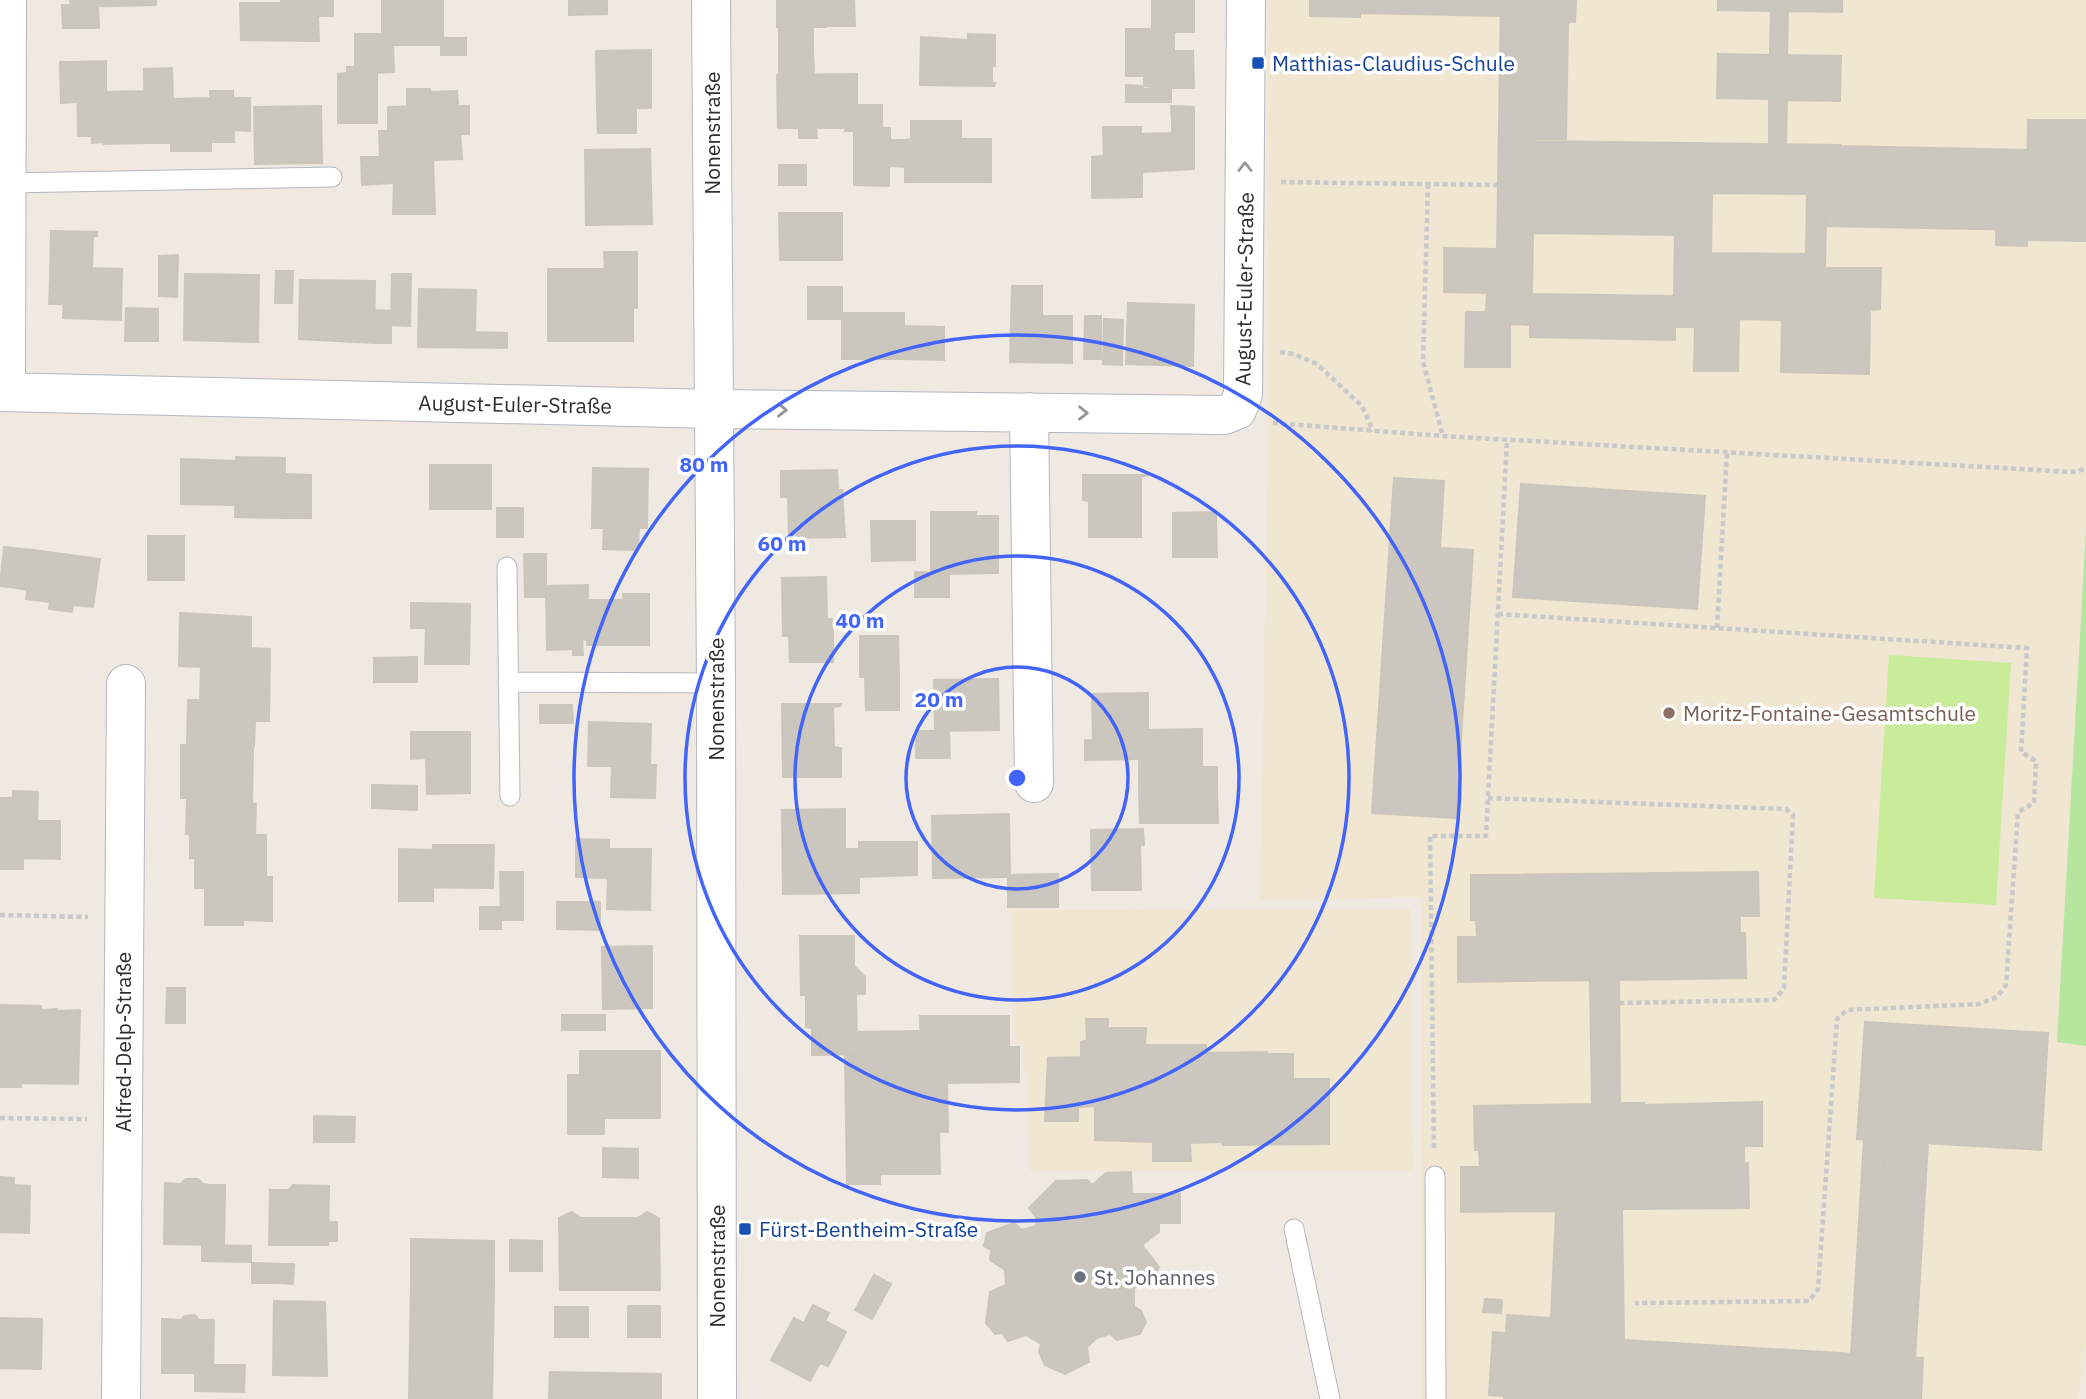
<svg xmlns="http://www.w3.org/2000/svg" width="2086" height="1399" viewBox="0 0 2086 1399" font-family="'IBM Plex Sans',sans-serif">
  <rect width="100%" height="100%" fill="#efe9e1"/>
  <path fill="#f0e6d1" d="M 1268,0 L 2086,0 L 2086,529 L 2057,1041 L 2086,1046 L 2086,1345 L 2078,1399 L 1422,1399 L 1421,897 L 1260,901 L 1268,445 Z
    M 1411,909 L 1413,1171 L 1029,1171 L 1028,1071 L 1023,1071 L 1023,1045 L 1013,1044 L 1012,910 Z"/>
  <path fill="#b6e59e" d="M 2086,529 L 2086,1046 L 2057,1042 Z"/>
  <path fill="#c9ec9a" d="M 1889,655 L 2011,663 L 1996,905 L 1874,898 Z"/>
  <path fill="#cbc7bf" stroke="#cbc5ba" stroke-width="2" fill-rule="evenodd" d="M 70,0 L 156,0 L 156,5 L 71,7 Z
    M 281,0 L 333,0 L 333,16 L 318,16 L 319,41 L 241,40 L 240,3 L 281,3 Z
    M 382,0 L 443,0 L 443,38 L 466,38 L 466,55 L 441,55 L 441,45 L 382,45 Z
    M 569,0 L 607,0 L 607,14 L 569,15 Z
    M 777,0 L 826,0 L 826,27 L 777,27 Z
    M 826,0 L 854,0 L 855,26 L 826,26 Z
    M 1152,0 L 1194,0 L 1194,32 L 1173,32 L 1174,29 L 1152,29 Z
    M 1310,0 L 1360,0 L 1360,17 L 1310,16 Z
    M 1360,0 L 1501,0 L 1501,16 L 1360,13 Z
    M 1501,0 L 1576,0 L 1575,22 L 1568,22 L 1566,139 L 1534,139 L 1534,164 L 1715,166 L 1715,160 L 1827,162 L 1825,268 L 1881,268 L 1880,309 L 1870,310 L 1869,374 L 1781,372 L 1782,320 L 1739,319 L 1738,371 L 1694,371 L 1695,327 L 1675,327 L 1675,340 L 1530,337 L 1530,325 L 1510,324 L 1510,367 L 1465,367 L 1466,312 L 1486,312 L 1487,293 L 1444,292 L 1444,248 L 1497,249 ZM 1712,193 L 1807,194 L 1806,254 L 1711,253 ZM 1533,233 L 1675,235 L 1674,296 L 1532,294 Z
    M 1718,0 L 1842,0 L 1842,12 L 1788,11 L 1787,55 L 1841,56 L 1840,101 L 1787,100 L 1786,144 L 1769,144 L 1769,99 L 1717,98 L 1718,54 L 1770,55 L 1771,11 L 1718,10 Z
    M 62,5 L 98,6 L 99,28 L 63,28 Z
    M 779,27 L 813,27 L 813,51 L 779,51 Z
    M 1126,29 L 1174,29 L 1174,51 L 1193,51 L 1194,88 L 1144,88 L 1144,76 L 1126,76 Z
    M 355,34 L 382,34 L 382,45 L 393,45 L 394,72 L 355,74 Z
    M 968,34 L 995,35 L 995,66 L 992,65 L 992,83 L 995,83 L 994,86 L 920,85 L 921,37 L 968,40 Z
    M 651,50 L 651,108 L 597,109 L 596,51 Z
    M 779,51 L 813,51 L 814,74 L 779,75 Z
    M 106,61 L 106,92 L 144,91 L 145,143 L 104,144 L 104,142 L 92,143 L 92,136 L 78,136 L 77,62 Z
    M 60,62 L 77,62 L 78,102 L 61,103 Z
    M 347,67 L 355,67 L 355,74 L 377,73 L 377,123 L 338,123 L 338,74 L 347,73 Z
    M 172,68 L 173,99 L 210,98 L 211,151 L 171,151 L 171,143 L 145,143 L 144,69 Z
    M 857,74 L 857,107 L 848,107 L 848,128 L 816,128 L 817,138 L 799,138 L 799,128 L 778,128 L 777,75 Z
    M 1126,85 L 1171,88 L 1171,102 L 1126,102 Z
    M 407,89 L 430,89 L 431,106 L 407,107 Z
    M 210,91 L 233,91 L 233,106 L 211,107 Z
    M 457,91 L 462,159 L 433,160 L 435,214 L 393,214 L 394,183 L 362,185 L 362,183 L 393,181 L 395,179 L 394,161 L 385,160 L 384,131 L 388,131 L 388,107 L 431,106 L 431,92 Z
    M 233,98 L 250,98 L 250,131 L 234,130 Z
    M 857,105 L 882,105 L 882,128 L 848,127 L 848,107 Z
    M 233,106 L 234,142 L 211,142 L 211,107 Z
    M 321,106 L 322,163 L 255,164 L 254,107 Z
    M 458,106 L 469,106 L 469,134 L 459,134 Z
    M 1171,106 L 1194,107 L 1194,121 L 1172,122 Z
    M 636,108 L 636,133 L 598,133 L 597,109 Z
    M 2028,120 L 2086,120 L 2086,241 L 2026,240 Z
    M 911,121 L 961,121 L 961,139 L 991,139 L 991,182 L 905,182 L 905,140 L 911,139 Z
    M 1194,121 L 1194,169 L 1142,172 L 1142,179 L 1092,181 L 1092,157 L 1104,156 L 1103,127 L 1141,127 L 1141,134 L 1172,133 L 1172,122 Z
    M 848,127 L 890,128 L 890,145 L 854,144 L 854,131 L 845,131 Z
    M 379,131 L 384,131 L 385,160 L 394,161 L 395,179 L 393,181 L 362,183 L 361,157 L 380,157 Z
    M 890,140 L 905,140 L 906,167 L 890,166 Z
    M 1534,141 L 1840,145 L 1839,162 L 1715,160 L 1715,166 L 1534,164 Z
    M 854,144 L 890,145 L 889,164 L 854,164 Z
    M 1839,146 L 2027,150 L 2027,166 L 1839,162 Z
    M 650,149 L 652,224 L 586,225 L 585,150 Z
    M 1827,162 L 2027,166 L 2026,230 L 1825,226 Z
    M 854,164 L 889,164 L 889,186 L 854,185 Z
    M 779,165 L 806,165 L 806,185 L 779,185 Z
    M 1142,179 L 1142,197 L 1092,198 L 1092,181 Z
    M 779,213 L 842,213 L 842,260 L 780,260 Z
    M 1996,230 L 2026,230 L 2027,246 L 1996,245 Z
    M 51,231 L 97,232 L 97,236 L 93,236 L 92,268 L 122,269 L 121,320 L 63,318 L 65,281 L 50,280 Z
    M 604,252 L 637,252 L 637,308 L 629,308 L 629,290 L 606,290 Z
    M 178,255 L 177,297 L 159,296 L 159,256 Z
    M 548,269 L 606,269 L 606,290 L 629,290 L 629,308 L 633,307 L 633,341 L 548,341 Z
    M 276,271 L 293,271 L 292,303 L 275,303 Z
    M 185,274 L 259,275 L 258,342 L 184,340 Z
    M 392,274 L 411,274 L 410,326 L 391,325 Z
    M 50,280 L 65,281 L 64,304 L 49,304 Z
    M 300,280 L 375,281 L 374,343 L 299,339 Z
    M 1012,286 L 1042,286 L 1042,316 L 1072,316 L 1072,363 L 1010,362 Z
    M 808,287 L 842,287 L 842,319 L 808,319 Z
    M 419,289 L 476,290 L 475,332 L 507,333 L 507,348 L 418,347 Z
    M 1128,303 L 1194,305 L 1193,366 L 1126,364 Z
    M 126,308 L 158,309 L 158,341 L 125,341 Z
    M 375,310 L 391,311 L 391,343 L 374,343 Z
    M 842,313 L 904,313 L 904,359 L 842,359 Z
    M 1085,316 L 1101,316 L 1101,359 L 1084,359 Z
    M 1104,319 L 1123,320 L 1122,365 L 1103,364 Z
    M 904,326 L 944,327 L 944,360 L 904,359 Z
    M 236,457 L 285,458 L 284,518 L 235,517 Z
    M 181,459 L 236,461 L 235,505 L 181,504 Z
    M 430,465 L 491,465 L 491,509 L 430,509 Z
    M 593,468 L 648,469 L 647,528 L 592,528 Z
    M 837,470 L 838,490 L 842,490 L 845,537 L 789,538 L 788,497 L 781,497 L 781,471 Z
    M 285,474 L 311,475 L 311,518 L 284,518 Z
    M 1083,475 L 1148,475 L 1141,477 L 1141,537 L 1089,537 L 1089,501 L 1083,500 Z
    M 1394,478 L 1444,481 L 1440,548 L 1473,550 L 1456,818 L 1372,813 Z
    M 1521,484 L 1705,496 L 1697,609 L 1513,597 Z
    M 497,508 L 523,508 L 523,537 L 497,537 Z
    M 931,512 L 976,512 L 976,516 L 998,516 L 998,573 L 931,574 Z
    M 1216,512 L 1216,521 L 1175,522 L 1173,517 L 1173,513 Z
    M 1173,517 L 1175,522 L 1216,521 L 1217,557 L 1173,557 Z
    M 871,521 L 915,521 L 915,560 L 872,561 Z
    M 604,528 L 639,528 L 638,550 L 603,549 Z
    M 148,536 L 184,536 L 184,580 L 148,580 Z
    M 4,547 L 21,549 L 16,588 L 0,586 Z
    M 21,549 L 33,550 L 28,590 L 16,588 Z
    M 33,550 L 100,559 L 93,607 L 73,605 L 72,612 L 49,609 L 50,602 L 26,599 Z
    M 524,554 L 546,554 L 546,597 L 525,597 Z
    M 915,572 L 949,573 L 949,597 L 915,597 Z
    M 826,577 L 827,619 L 832,619 L 833,636 L 783,636 L 782,578 Z
    M 588,585 L 587,640 L 582,639 L 583,655 L 573,655 L 573,649 L 547,650 L 546,586 Z
    M 623,594 L 649,594 L 649,645 L 587,645 L 587,600 L 624,600 Z
    M 411,603 L 470,604 L 469,664 L 425,664 L 426,628 L 411,628 Z
    M 180,613 L 251,617 L 251,648 L 270,649 L 269,721 L 255,721 L 254,746 L 187,745 L 188,700 L 200,700 L 201,667 L 179,666 Z
    M 789,636 L 833,636 L 833,662 L 790,662 Z
    M 860,636 L 898,636 L 899,676 L 860,677 Z
    M 417,657 L 417,663 L 374,663 L 374,658 Z
    M 374,663 L 417,663 L 417,682 L 374,682 Z
    M 899,676 L 899,710 L 866,710 L 865,677 Z
    M 998,679 L 999,730 L 935,731 L 934,680 Z
    M 1139,693 L 1140,759 L 1085,760 L 1085,740 L 1093,740 L 1092,694 Z
    M 1139,693 L 1148,693 L 1148,730 L 1202,729 L 1200,735 L 1171,736 L 1162,746 L 1162,768 L 1139,768 Z
    M 782,704 L 841,704 L 840,706 L 833,707 L 834,747 L 841,748 L 841,777 L 783,777 Z
    M 540,705 L 572,705 L 573,723 L 540,723 Z
    M 589,722 L 651,724 L 650,765 L 656,765 L 655,798 L 611,797 L 612,766 L 588,766 Z
    M 916,731 L 949,731 L 950,758 L 916,758 Z
    M 411,732 L 470,732 L 470,793 L 427,794 L 426,758 L 411,759 Z
    M 1200,732 L 1202,732 L 1202,767 L 1217,767 L 1217,790 L 1186,790 L 1186,768 L 1162,768 L 1162,746 L 1171,736 L 1200,735 Z
    M 181,745 L 253,747 L 252,803 L 256,804 L 255,835 L 186,834 L 187,798 L 181,798 Z
    M 1139,768 L 1186,768 L 1186,790 L 1139,791 Z
    M 372,785 L 417,786 L 417,792 L 372,791 Z
    M 1186,790 L 1217,790 L 1218,823 L 1140,823 L 1139,791 Z
    M 13,791 L 38,792 L 37,821 L 60,821 L 60,859 L 23,858 L 23,869 L 0,869 L 0,798 L 13,798 Z
    M 372,791 L 417,792 L 417,810 L 372,808 Z
    M 845,809 L 845,849 L 859,849 L 859,893 L 783,894 L 782,810 Z
    M 1009,814 L 1010,877 L 933,878 L 932,816 Z
    M 1143,829 L 1144,845 L 1140,844 L 1141,890 L 1092,890 L 1091,830 Z
    M 190,834 L 266,835 L 266,877 L 272,877 L 272,921 L 243,920 L 243,925 L 205,925 L 205,888 L 195,888 L 195,858 L 190,858 Z
    M 576,839 L 609,840 L 609,849 L 651,849 L 650,910 L 607,909 L 608,878 L 576,877 Z
    M 859,842 L 917,842 L 917,875 L 859,877 Z
    M 433,845 L 494,845 L 493,888 L 399,887 L 399,849 L 433,850 Z
    M 500,872 L 523,872 L 523,920 L 501,920 Z
    M 1758,872 L 1759,916 L 1740,916 L 1740,933 L 1745,933 L 1746,978 L 1619,980 L 1620,1103 L 1644,1103 L 1644,1105 L 1762,1102 L 1762,1146 L 1744,1146 L 1744,1164 L 1748,1163 L 1749,1208 L 1622,1209 L 1624,1340 L 1872,1355 L 1886,1140 L 1928,1143 L 1915,1358 L 1923,1358 L 1921,1399 L 1504,1399 L 1504,1396 L 1489,1395 L 1493,1332 L 1506,1333 L 1507,1315 L 1551,1318 L 1556,1211 L 1461,1212 L 1461,1167 L 1480,1167 L 1479,1150 L 1475,1150 L 1474,1106 L 1592,1104 L 1590,980 L 1458,982 L 1458,937 L 1477,937 L 1476,920 L 1471,920 L 1471,875 Z
    M 1058,874 L 1058,907 L 1008,907 L 1008,877 L 1010,875 Z
    M 399,887 L 433,888 L 433,901 L 399,901 Z
    M 557,902 L 600,902 L 600,909 L 557,909 Z
    M 480,907 L 501,907 L 501,929 L 480,929 Z
    M 557,909 L 600,909 L 600,930 L 557,929 Z
    M 800,936 L 847,936 L 848,994 L 801,995 Z
    M 847,936 L 854,936 L 854,966 L 865,977 L 865,994 L 848,994 Z
    M 652,946 L 652,1008 L 603,1009 L 602,947 Z
    M 167,988 L 185,988 L 185,1023 L 166,1023 Z
    M 806,994 L 812,995 L 812,1020 L 820,1020 L 821,1055 L 812,1055 L 812,1028 L 806,1027 Z
    M 856,994 L 857,1054 L 821,1055 L 820,1020 L 812,1020 L 812,995 Z
    M 0,1005 L 41,1006 L 41,1010 L 57,1009 L 57,1011 L 80,1010 L 78,1084 L 20,1083 L 21,1087 L 0,1087 Z
    M 562,1015 L 605,1015 L 605,1030 L 562,1030 Z
    M 920,1016 L 1009,1016 L 1009,1047 L 1019,1047 L 1019,1082 L 947,1083 L 948,1132 L 939,1132 L 940,1174 L 880,1174 L 880,1184 L 847,1184 L 845,1055 L 921,1054 Z
    M 1086,1019 L 1108,1019 L 1108,1028 L 1146,1028 L 1145,1045 L 1206,1045 L 1206,1053 L 1267,1052 L 1267,1054 L 1293,1054 L 1293,1079 L 1329,1079 L 1329,1144 L 1223,1145 L 1223,1142 L 1190,1143 L 1191,1161 L 1153,1161 L 1153,1142 L 1095,1140 L 1095,1106 L 1078,1107 L 1078,1121 L 1045,1121 L 1048,1058 L 1081,1057 L 1081,1042 L 1087,1040 Z
    M 1865,1022 L 2048,1033 L 2041,1150 L 1857,1139 Z
    M 921,1031 L 921,1054 L 857,1054 L 857,1032 Z
    M 580,1051 L 660,1051 L 660,1118 L 568,1118 L 568,1075 L 580,1075 Z
    M 314,1116 L 355,1117 L 354,1142 L 314,1142 Z
    M 568,1118 L 604,1118 L 604,1134 L 568,1134 Z
    M 1864,1139 L 1886,1140 L 1872,1355 L 1851,1354 Z
    M 603,1148 L 638,1149 L 638,1178 L 603,1177 Z
    M 1131,1172 L 1132,1194 L 1180,1194 L 1180,1223 L 1159,1223 L 1159,1232 L 1142,1245 L 1159,1267 L 1151,1283 L 1140,1283 L 1134,1289 L 1134,1306 L 1141,1311 L 1146,1322 L 1140,1334 L 1117,1340 L 1110,1334 L 1097,1338 L 1087,1347 L 1089,1362 L 1065,1374 L 1045,1365 L 1039,1352 L 1041,1344 L 1026,1335 L 1008,1341 L 1002,1333 L 995,1334 L 986,1323 L 990,1292 L 1006,1285 L 1005,1270 L 990,1260 L 991,1250 L 984,1246 L 987,1233 L 1014,1223 L 1022,1230 L 1036,1226 L 1036,1217 L 1029,1208 L 1056,1181 L 1087,1180 L 1092,1185 L 1106,1173 Z
    M 0,1177 L 14,1178 L 14,1185 L 30,1186 L 29,1233 L 0,1232 Z
    M 186,1179 L 198,1179 L 203,1184 L 210,1185 L 210,1193 L 225,1193 L 224,1245 L 164,1244 L 165,1183 L 180,1184 Z
    M 210,1185 L 225,1185 L 225,1193 L 210,1193 Z
    M 293,1185 L 329,1186 L 328,1245 L 269,1245 L 270,1190 L 289,1190 Z
    M 572,1212 L 581,1218 L 638,1218 L 647,1212 L 659,1218 L 660,1290 L 560,1290 L 559,1218 Z
    M 328,1222 L 337,1222 L 337,1241 L 328,1241 Z
    M 411,1239 L 494,1241 L 494,1252 L 411,1251 Z
    M 510,1240 L 542,1241 L 542,1271 L 510,1271 Z
    M 202,1245 L 251,1246 L 251,1262 L 202,1261 Z
    M 411,1251 L 494,1252 L 494,1287 L 411,1285 Z
    M 252,1263 L 280,1264 L 279,1283 L 252,1283 Z
    M 280,1264 L 294,1264 L 293,1284 L 279,1283 Z
    M 874,1275 L 891,1284 L 872,1319 L 855,1310 Z
    M 411,1285 L 494,1287 L 492,1399 L 409,1399 Z
    M 1485,1299 L 1502,1300 L 1501,1313 L 1483,1312 Z
    M 274,1301 L 325,1302 L 327,1376 L 273,1375 Z
    M 813,1305 L 829,1313 L 825,1321 L 846,1332 L 828,1366 L 820,1363 L 810,1381 L 771,1360 L 794,1318 L 804,1323 Z
    M 628,1306 L 660,1306 L 660,1337 L 628,1337 Z
    M 555,1307 L 588,1307 L 588,1337 L 555,1337 Z
    M 195,1315 L 199,1320 L 214,1320 L 213,1373 L 162,1373 L 162,1319 L 181,1320 L 185,1316 Z
    M 0,1318 L 42,1319 L 41,1369 L 0,1368 Z
    M 214,1365 L 245,1365 L 244,1392 L 195,1391 L 195,1373 L 214,1373 Z
    M 550,1372 L 661,1374 L 661,1399 L 549,1399 Z"/>
  <g fill="none" stroke-linecap="round" stroke-linejoin="round">
    <g stroke="#b4b7c1" stroke-width="21">
      <path id="lane" d="M 7,183 L 332,177
        M 507,567 L 510,796
        M 508,682 L 716,683
        M 1435,1176 L 1436,1399
        M 1294,1229 L 1330,1399"/>
    </g>
    <g stroke="#b4b7c1" stroke-width="40">
      <path id="street" d="M 711,0 L 716,683 L 717,1399
        M 0,392 L 714,409 L 1224,415 L 1237,410 L 1243,394 L 1246,0
        M 6,392 L 7,0
        M 1029,412 L 1034,783
        M 121,1399 L 126,684"/>
    </g>
    <path stroke="#c9c9c9" stroke-width="4.5" stroke-dasharray="5 3.5" stroke-linecap="butt" d="M 1281,182 L 1498,185
      M 1428,184 L 1423,362 L 1443,436
      M 1280,352 L 1294,354 L 1317,364 L 1362,406 L 1373,431
      M 1273,423 L 1443,436 L 2072,472 L 2086,469
      M 1498,614 L 2027,648 L 2021,752 L 2036,761 L 2034,803 L 2018,812 L 2006,985 L 1997,997 L 1979,1004 L 1847,1010 L 1837,1019 L 1818,1289 L 1809,1301 L 1635,1303
      M 1717,628 L 1727,452
      M 1488,798 L 1786,809 L 1793,815 L 1784,988 L 1774,1000 L 1619,1003
      M 0,915 L 88,917
      M 0,1118 L 87,1119
      M 1434,1148 L 1430,836 L 1486,836 L 1507,440"/>
    <use href="#lane" stroke="#fff" stroke-width="19"/>
    <use href="#street" stroke="#fff" stroke-width="38"/>
  </g>
  <defs><path id="oneway-chevron" d="M-2-3.5L2.5 0L-2 3.5" fill="none" stroke-width="1.6" stroke-linecap="round" stroke-linejoin="round" transform="scale(1.75)"/></defs>
  <g stroke="#969696">
    <use href="#oneway-chevron" transform="translate(1245 167) rotate(-90)"/>
    <use href="#oneway-chevron" transform="translate(782 410) rotate(1)"/>
    <use href="#oneway-chevron" transform="translate(1083 413) rotate(1)"/>
  </g>
  <g fill="none" stroke="#4264fb" stroke-width="3.5">
    <circle cx="1017" cy="778" r="111"/>
    <circle cx="1017" cy="778" r="222"/>
    <circle cx="1017" cy="778" r="332"/>
    <circle cx="1017" cy="778" r="443"/>
  </g>
  <g fill="#1a4fb4" stroke="#fff" stroke-width="2.5">
    <rect x="1251" y="56" width="14" height="14" rx="3.5"/>
    <rect x="738" y="1222" width="14" height="14" rx="3.5"/>
  </g>
  <circle fill="#8d6e63" stroke="#fff" stroke-width="2.5" cx="1669" cy="713" r="7"/>
  <circle fill="#6b7280" stroke="#fff" stroke-width="2.5" cx="1080" cy="1277" r="7"/>
  <g text-anchor="middle" dominant-baseline="central" stroke-width="7" stroke-linejoin="round" paint-order="stroke">
    <g font-size="21" fill="#164399" stroke="#fff" text-anchor="start">
      <text x="1272" y="63">Matthias-Claudius-Schule</text>
      <text x="759" y="1229">Fürst-Bentheim-Straße</text>
    </g>
    <g font-size="21" fill="#2e2e2e" stroke="#fff">
      <text transform="translate(712 133) rotate(-90)">Nonenstraße</text>
      <text transform="translate(1244 289) rotate(-89)">August-Euler-Straße</text>
      <text transform="translate(515 404) rotate(1)">August-Euler-Straße</text>
      <text transform="translate(716 699) rotate(-90)">Nonenstraße</text>
      <text transform="translate(123 1042) rotate(-90)">Alfred-Delp-Straße</text>
      <text transform="translate(717 1266) rotate(-90)">Nonenstraße</text>
    </g>
    <g font-size="21" fill="#785e54" stroke="#fff" text-anchor="start">
      <text x="1683" y="713">Moritz-Fontaine-Gesamtschule</text>
    </g>
    <g font-size="21" fill="#5b616d" stroke="#fff" text-anchor="start">
      <text x="1094" y="1277">St. Johannes</text>
    </g>
  </g>
  <circle cx="1017" cy="778" r="10" fill="#4264fb" stroke="#fff" stroke-width="3.5"/>
  <g font-size="21" text-anchor="middle" font-weight="bold" fill="#4264fb" stroke="#fff" stroke-width="7" stroke-linejoin="round" paint-order="stroke">
    <text x="704" y="472">80 m</text>
    <text x="782" y="551">60 m</text>
    <text x="860" y="628">40 m</text>
    <text x="939" y="707">20 m</text>
  </g>
</svg>
